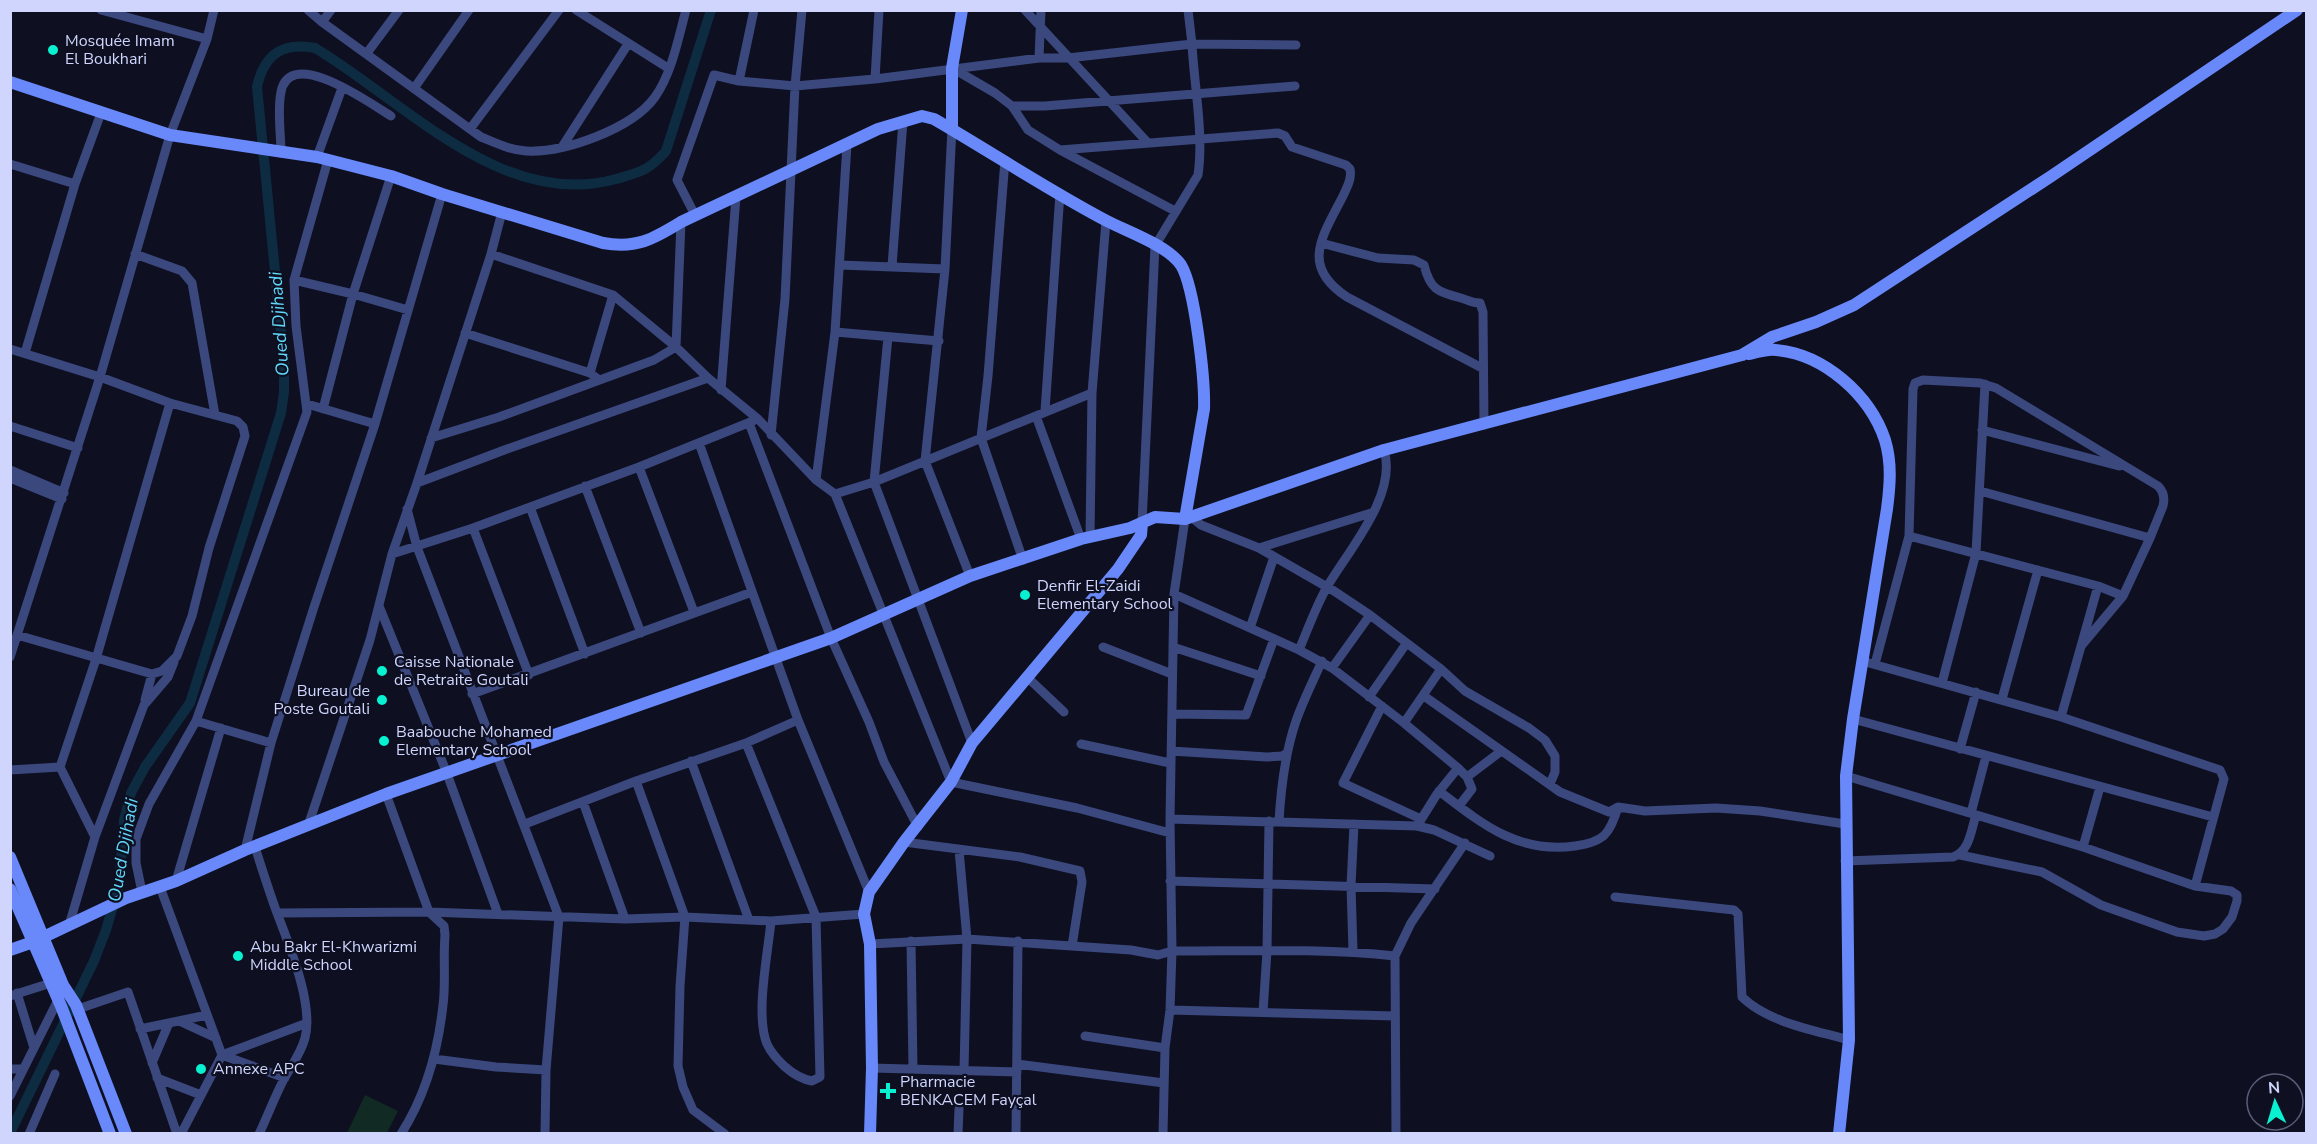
<svg xmlns="http://www.w3.org/2000/svg" width="2317" height="1144" viewBox="0 0 2317 1144" font-family="'Nunito Sans',sans-serif">
  <rect width="100%" height="100%" fill="#0e0f21"/>
  <path fill="#112a23" d="M 365,1095 L 398,1111 L 387,1133 L 347,1133 Z"/>
  <g fill="none" stroke-linecap="round" stroke-linejoin="round">
    <path stroke="#0d2c41" stroke-width="10" d="M 10,1133 L 94,961 L 106,930 L 119,885 L 124,820 L 131,793 L 145,767 L 190,703 L 281,413 L 284,392 L 284,364 L 257,87 C 264,54 283,42 315,48 C 404,101 503,211 616,179 C 641,172 648,171 666,151 L 711,10"/>
    <path stroke="#3a487e" stroke-width="9" d="M 101,10 L 207,39
      M 308,10 L 322,22 L 331,10
      M 576,10 L 668,68
      M 754,10 L 739,81 L 795,86 L 875,79 L 1039,58 L 1068,58 L 1192,44 C 1194,85 1204,134 1198,175 L 1155,246 L 1142,523
      M 1025,10 L 1148,143
      M 1188,10 L 1192,44 L 1296,45
      M 322,22 L 481,137 C 496,143 510,150 526,151 C 564,153 632,129 655,97 C 672,73 678,39 686,10
      M 367,53 L 399,10
      M 1039,58 L 1041,10
      M 952,68 L 995,93 L 1012,106 L 1028,130 L 1060,150 L 1175,211
      M 875,79 L 879,10
      M 415,87 L 469,10
      M 1012,106 L 1045,106 L 1295,86
      M 952,128 L 945,269 L 925,461 L 970,576
      M 470,129 L 559,10
      M 562,147 L 628,44
      M 1060,150 L 1278,133 L 1285,136 L 1292,147 L 1346,165 L 1350,169 C 1352,179 1347,187 1343,196 C 1322,237 1300,266 1347,297 L 1482,368
      M 281,153 C 281,134 277,111 281,92 C 290,45 371,104 391,116
      M 317,157 L 342,88
      M 1005,160 L 988,376 L 981,438 L 1023,560
      M 10,164 L 75,184
      M 695,215 L 677,180 L 714,75 L 739,81
      M 1321,243 L 1378,258 L 1414,260 L 1424,265 C 1430,289 1437,292 1461,298 C 1468,300 1472,303 1480,303 L 1483,312 L 1484,425
      M 135,254 L 182,271 L 192,283 L 215,415
      M 491,254 L 613,295 L 676,347 L 708,378
      M 840,265 L 945,269
      M 892,266 L 903,121
      M 294,280 L 353,294 L 408,310
      M 835,332 L 939,341
      M 465,333 L 590,373 L 598,379
      M 888,337 L 874,482 L 972,743
      M 10,349 L 100,377 L 170,403 L 237,421 L 243,427 L 245,436 L 209,548 L 192,616 L 177,656 L 162,671 L 152,674 L 17,635
      M 25,353 L 75,184 L 101,113
      M 590,373 L 613,295
      M 721,390 L 736,197
      M 307,404 L 375,424
      M 323,409 L 353,294 L 391,176
      M 1045,411 L 1060,193
      M 1036,416 L 1081,539
      M 749,423 L 831,638 L 869,722 L 884,762 L 918,827
      M 10,426 L 78,448
      M 1982,430 L 2119,466
      M 771,435 L 785,299 L 795,86 L 802,10
      M 431,438 L 499,417 L 654,360 L 676,347 L 681,222
      M 699,443 L 798,720 L 869,892
      M 639,467 L 694,612
      M 10,470 L 64,493
      M 10,478 L 62,499
      M 816,480 L 835,332 L 847,145
      M 417,483 L 507,449 L 708,378 L 758,419 L 816,480 L 835,494 L 874,482 L 1092,393
      M 585,486 L 641,633
      M 1980,491 L 2150,538
      M 835,494 L 951,782 L 1077,808 L 1170,833
      M 530,507 L 585,654
      M 407,509 L 417,547 L 559,917 L 546,1070 L 545,1134
      M 1190,516 L 1201,525 L 1259,548 L 1334,591 L 1370,615 L 1441,669 L 1465,691 L 1529,728 L 1545,740 L 1555,756 L 1555,772 L 1550,784
      M 473,528 L 529,675
      M 1909,536 L 2098,586 L 2123,596
      M 1090,537 L 1092,393 L 1106,221
      M 1259,548 L 1371,513
      M 392,554 L 473,528 L 639,467 L 753,421
      M 1174,594 L 1299,650 L 1332,668 L 1404,723 L 1458,768 L 1437,794 L 1417,826
      M 379,606 L 446,771 L 498,914
      M 1250,628 L 1274,557
      M 1103,647 L 1172,674
      M 1173,647 L 1261,676
      M 1299,650 C 1308,629 1316,606 1327,587 C 1348,551 1398,495 1384,450
      M 10,657 L 100,377 L 170,135 L 207,39 L 214,10
      M 1862,661 L 2061,717 L 2220,770 L 2224,779 L 2195,886
      M 1875,664 L 1909,536 L 1913,389 L 1915,383 L 1923,380 L 1980,383 L 1996,388 L 2158,486 C 2164,492 2165,498 2163,506 L 2150,538 L 2123,596 L 2081,646
      M 1332,668 L 1370,615
      M 1027,677 L 1064,712
      M 1942,683 L 1976,553 L 1985,384
      M 472,694 L 752,592
      M 1424,696 L 1560,792 L 1609,812 L 1618,807 L 1645,811 L 1716,808 L 1760,811 L 1845,824
      M 1369,697 L 1406,644
      M 2002,699 L 2038,570
      M 145,700 L 152,674
      M 1382,706 L 1343,783 L 1421,819
      M 1173,714 L 1246,715 L 1274,639
      M 2061,717 L 2098,586
      M 1853,719 L 2213,817
      M 196,721 L 271,743
      M 1404,723 L 1441,669
      M 746,743 L 816,917 L 820,1077 L 812,1081 C 800,1079 792,1073 784,1066 C 777,1059 771,1053 767,1044 C 755,1015 768,953 771,921
      M 1081,744 L 1170,763
      M 1960,749 L 1976,692
      M 1171,751 L 1267,757 L 1282,756 L 1287,753
      M 691,761 L 749,920
      M 60,767 L 96,659 L 170,403
      M 1458,768 L 1467,777 L 1500,752
      M 10,770 L 60,767 L 95,837
      M 1846,776 L 2083,847 L 2195,886 L 2231,891 L 2237,895 L 2237,901 L 2232,917 L 2223,929 L 2215,934 L 2204,936 L 2177,932 L 2101,905 L 2042,872 L 1960,855
      M 636,781 L 685,917 L 680,986 L 678,1066 L 683,1087 L 693,1110 L 725,1134
      M 1439,791 C 1482,824 1518,854 1575,846 C 1604,842 1610,834 1618,807
      M 386,794 L 429,912 L 444,926 L 445,935 C 443,959 446,982 443,1005 C 438,1051 426,1095 401,1134
      M 583,802 L 625,919
      M 1459,806 L 1472,789 L 1467,777
      M 1971,813 L 1986,756
      M 1170,819 L 1417,826 L 1434,830 L 1490,856
      M 1279,821 C 1281,787 1285,753 1296,721 C 1303,701 1313,681 1322,661
      M 525,824 L 636,781 L 746,743 L 798,720
      M 308,826 L 370,640 L 392,554 L 417,483 L 491,254 L 502,212
      M 904,842 L 1020,857 L 1080,871 L 1082,882 L 1072,946
      M 255,847 C 262,869 269,891 277,913 C 289,945 314,1004 305,1038 C 301,1053 292,1065 284,1079 C 275,1096 268,1115 259,1134
      M 2083,847 L 2100,787
      M 245,850 L 271,743 L 314,607 L 375,424 L 442,194
      M 959,850 L 967,939 L 964,1071
      M 1845,861 L 1953,857 C 1970,851 1971,830 1976,815
      M 176,881 L 221,728
      M 1170,881 L 1435,889
      M 160,887 L 222,1055
      M 142,892 L 136,863 L 136,839 L 149,804 L 196,721 L 307,412 L 296,326 L 294,280 L 328,160
      M 1615,897 L 1734,910 L 1738,914 L 1742,997 C 1769,1023 1814,1030 1849,1040
      M 277,913 L 429,912 L 625,919 L 685,917 L 771,921 L 864,914
      M 70,922 L 95,837 L 144,705 L 168,677 L 174,662
      M 911,941 L 913,1069
      M 870,944 L 967,939 L 1131,950 L 1158,955 L 1172,951 C 1246,951 1321,948 1395,956
      M 1353,951 L 1351,886 L 1354,824
      M 17,993 L 34,1048
      M 10,996 L 51,983
      M 78,1009 L 128,992 L 177,1134
      M 1170,1010 L 1395,1016
      M 1263,1012 L 1267,951 L 1269,821
      M 179,1021 L 216,1038
      M 140,1029 L 207,1015
      M 1085,1036 L 1165,1048
      M 222,1055 L 285,1078
      M 434,1059 L 496,1067 L 546,1070
      M 152,1063 L 169,1023
      M 1017,1064 L 1164,1083
      M 872,1068 L 1017,1072
      M 10,1069 L 23,1069
      M 157,1078 L 201,1095
      M 10,1096 L 58,1000
      M 29,1134 L 55,1074
      M 181,1134 L 222,1055 L 307,1023
      M 958,1134 L 959,1109
      M 1016,1134 L 1018,941
      M 1163,1134 L 1165,1048 L 1170,1010 L 1172,951 L 1170,819 L 1174,594 L 1185,519
      M 1396,1134 L 1395,956 L 1411,923 L 1465,843"/>
    <path stroke="#6989fa" stroke-width="12" d="M 10,82 L 170,135 L 317,157 L 391,176 L 442,194 L 603,243 C 637,249 653,239 681,222 L 878,129 L 922,116 L 934,119 C 991,152 1048,190 1107,221 C 1128,232 1167,245 1181,265 C 1195,288 1205,380 1204,409 L 1185,519
      M 952,128 L 952,68 L 962,10
      M 1749,354 C 1757,352 1768,349 1776,350 C 1824,354 1870,395 1885,440 C 1892,463 1890,486 1887,509 L 1853,719 L 1846,776 L 1849,1040 L 1839,1134
      M 10,857 L 63,985 L 76,1005 L 126,1134
      M 10,889 L 61,1006 L 110,1134
      M 10,950 L 33,942 L 126,898 L 176,881 L 245,850 L 386,794 L 831,638 L 970,576 L 1081,539 L 1130,528 L 1155,517 L 1185,519 L 1384,450 L 1742,355 L 1772,337 L 1816,322 L 1854,305 L 2050,177 L 2297,10
      M 870,1134 L 872,1068 L 870,944 L 864,914 L 869,892 L 904,842 L 951,782 L 972,743 L 1118,569 L 1141,535 L 1142,523"/>
  </g>
  <g fill="#08f1d0" stroke="#0e0f21" stroke-width="2">
    <circle cx="53" cy="50" r="6"/>
    <circle cx="1025" cy="595" r="6"/>
    <circle cx="382" cy="671" r="6"/>
    <circle cx="382" cy="700" r="6"/>
    <circle cx="384" cy="741" r="6"/>
    <circle cx="238" cy="956" r="6"/>
    <circle cx="201" cy="1069" r="6"/>
    <path d="M885 1082h6v6h6v6h-6v6h-6v-6h-6v-6h6z"/>
  </g>
  <g text-anchor="middle" dominant-baseline="central" stroke-width="4.5" stroke-linejoin="round" paint-order="stroke">
    <g font-size="16" fill="#cfd5fd" stroke="#0e0f21" text-anchor="start">
      <text x="65" y="41">Mosquée Imam<tspan x="65" dy="18">El Boukhari</tspan></text>
      <text x="1037" y="586">Denfir El-Zaidi<tspan x="1037" dy="18">Elementary School</tspan></text>
      <text x="394" y="662">Caisse Nationale<tspan x="394" dy="18">de Retraite Goutali</tspan></text>
      <text x="370" y="691" text-anchor="end">Bureau de<tspan x="370" dy="18">Poste Goutali</tspan></text>
      <text x="396" y="732">Baabouche Mohamed<tspan x="396" dy="18">Elementary School</tspan></text>
      <text x="250" y="947">Abu Bakr El-Khwarizmi<tspan x="250" dy="18">Middle School</tspan></text>
      <text x="213" y="1069">Annexe APC</text>
      <text x="900" y="1082">Pharmacie<tspan x="900" dy="18">BENKACEM Fayçal</tspan></text>
    </g>
    <g font-size="18" font-style="italic" fill="#60d8fa" stroke="#0e0f21">
      <text transform="translate(279 324) rotate(-94)">Oued Djihadi</text>
      <text transform="translate(123 850) rotate(-80)">Oued Djihadi</text>
    </g>
  </g>
  <rect width="2317" height="1144" fill="none" stroke="#cfd5fd" stroke-width="24"/>
  <g transform="translate(2275 1102) rotate(356)"><circle r="28" fill="#0e0f21" stroke="#5b5e79" stroke-width="1.5"/>
  <path d="M0-4.5L10 22L0 15L-10 22Z" fill="#08f1d0"/>
  <text y="-9" font-size="16" font-weight="bold" text-anchor="middle" fill="#cfd5fd">N</text>
  </g>
</svg>
